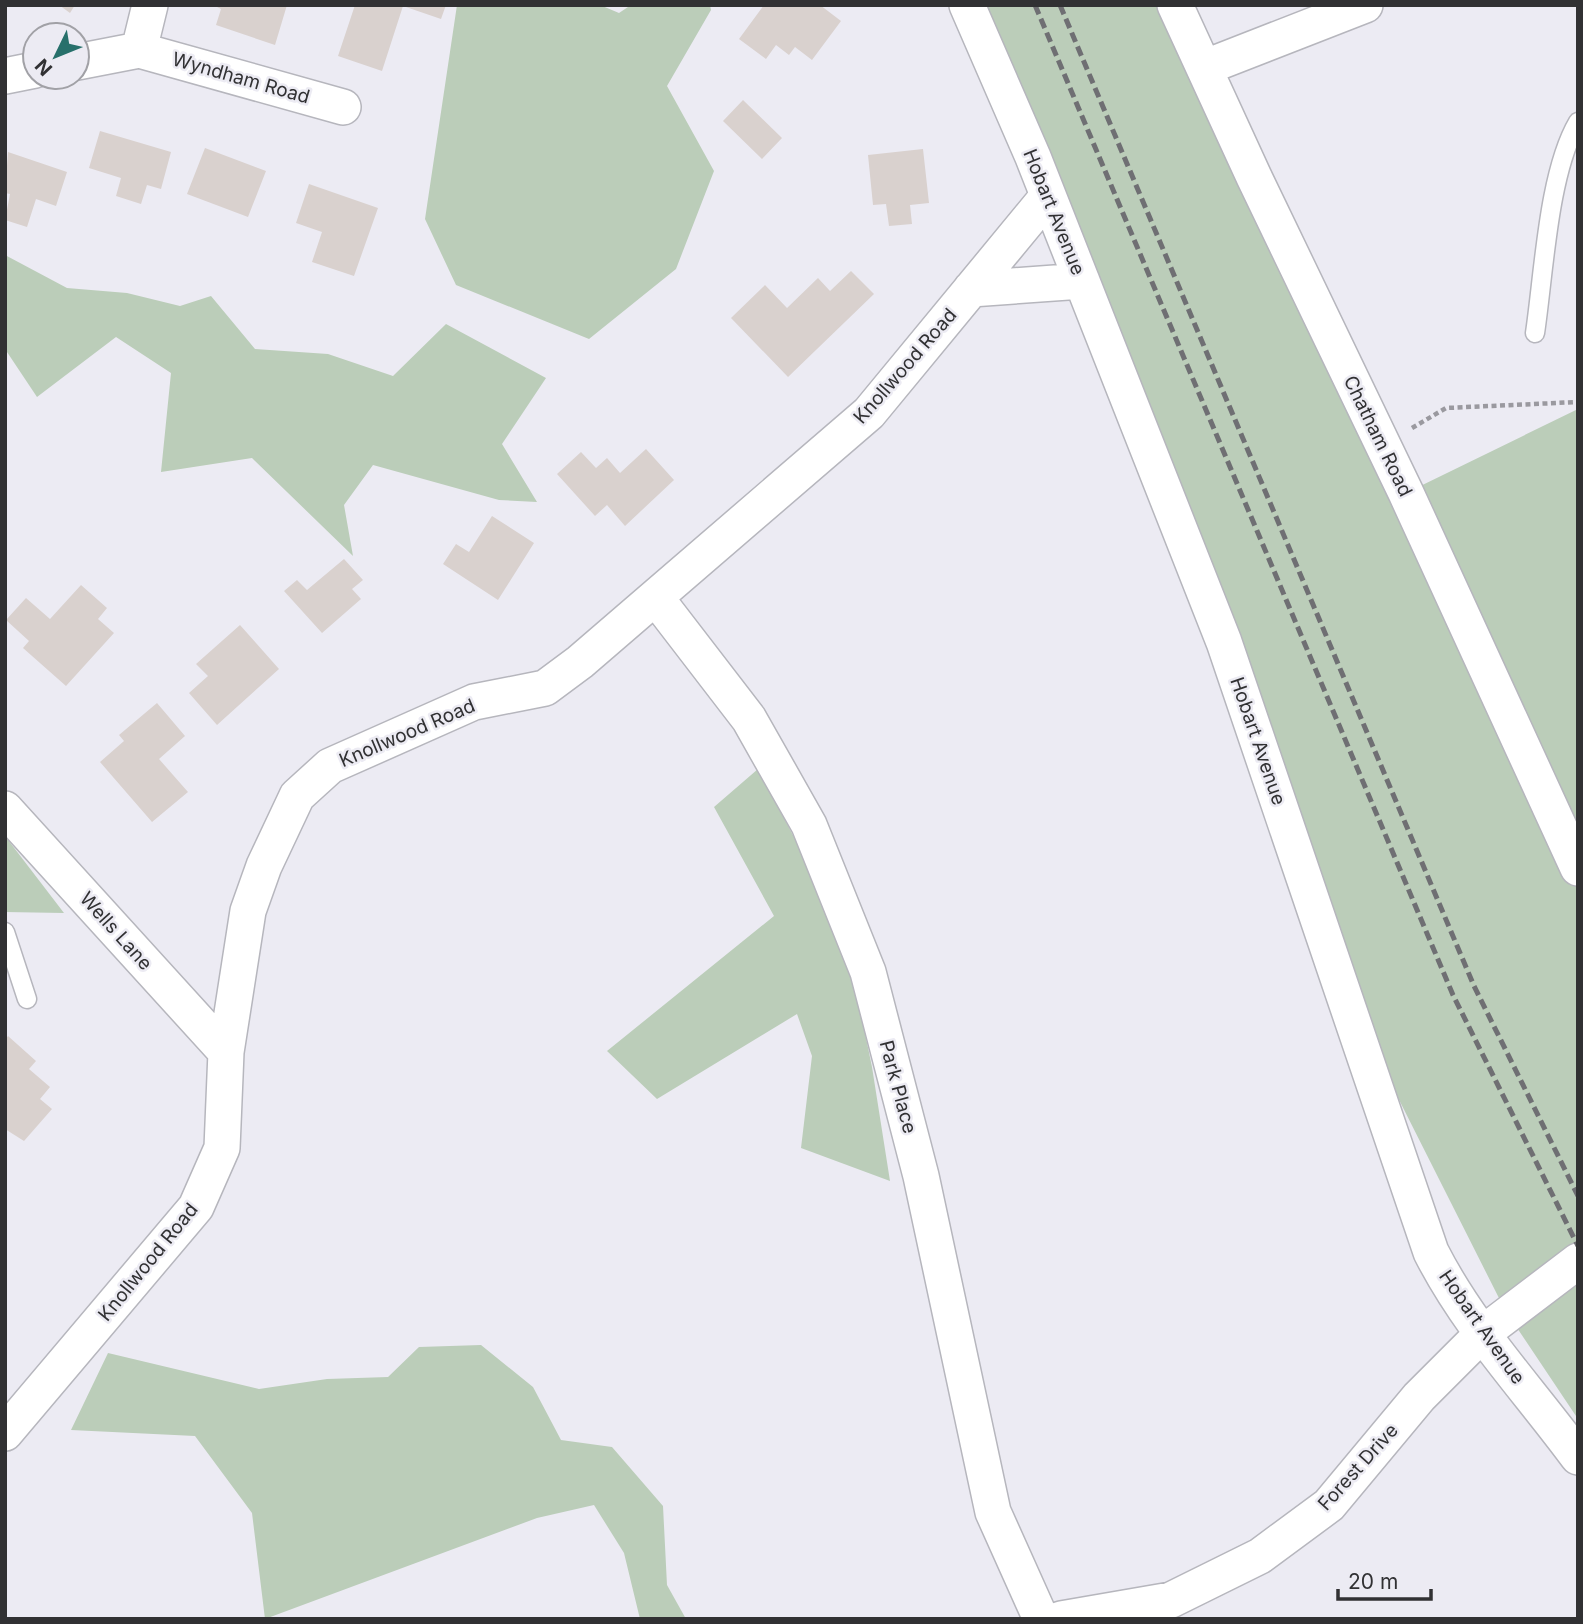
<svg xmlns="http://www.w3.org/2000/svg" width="1583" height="1624" viewBox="0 0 1583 1624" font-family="Inter,sans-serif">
  <rect width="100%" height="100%" fill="#ecebf3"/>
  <path fill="#bbcdb9" d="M 457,5 L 600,5 L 619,13 L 631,5 L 710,5 L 711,10 L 667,86 L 714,171 L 676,269 L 589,339 L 456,285 L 425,219 Z
    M 962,5 L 1186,5 L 1406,493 L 1578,409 L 1578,1419 L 1505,1310 L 1380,1062 Z
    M 5,255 L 67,288 L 127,293 L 180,306 L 211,296 L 255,349 L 328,354 L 393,376 L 446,324 L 546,378 L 502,444 L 537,502 L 499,500 L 373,465 L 344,505 L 353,556 L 252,458 L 161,472 L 171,373 L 116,337 L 37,397 L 5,349 Z
    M 758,769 L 844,932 L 872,1067 L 890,1181 L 801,1148 L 812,1056 L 797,1014 L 657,1099 L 607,1051 L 774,916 L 714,807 Z
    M 5,836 L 64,913 L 5,912 Z
    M 481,1345 L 533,1387 L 561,1440 L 612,1447 L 663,1506 L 667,1585 L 686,1619 L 640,1619 L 624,1553 L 594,1505 L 537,1518 L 265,1619 L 252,1513 L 195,1436 L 71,1430 L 108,1353 L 259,1389 L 327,1379 L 388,1377 L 419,1347 Z"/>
  <path fill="#d9d1ce" d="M 59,5 L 75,5 L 70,13 Z
    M 213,5 L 287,5 L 275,45 L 216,25 L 221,9 Z
    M 355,5 L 370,6 L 446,5 L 441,19 L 403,6 L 382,71 L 338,56 Z
    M 764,5 L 820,5 L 841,21 L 812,60 L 795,47 L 789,55 L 776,45 L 766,59 L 739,39 Z
    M 743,100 L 782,138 L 762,159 L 723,121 Z
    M 100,131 L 171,152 L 161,189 L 147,185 L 141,204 L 116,196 L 121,178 L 89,168 Z
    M 205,148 L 266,171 L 248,217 L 187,194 Z
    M 923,149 L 929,203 L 910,205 L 912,224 L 889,226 L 886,204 L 873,205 L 868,155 Z
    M 8,152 L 67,172 L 56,206 L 36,199 L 27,227 L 5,220 L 10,194 L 5,193 Z
    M 309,184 L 378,208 L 354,276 L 312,262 L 322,232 L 296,223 Z
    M 851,271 L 874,294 L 788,377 L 731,318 L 765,285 L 787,308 L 818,278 L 830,291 Z
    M 646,449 L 674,480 L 625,526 L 607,505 L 595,516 L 557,474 L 581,452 L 596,468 L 607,458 L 620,473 Z
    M 492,516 L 534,543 L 498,600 L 443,564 L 456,544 L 469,552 Z
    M 344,559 L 363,580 L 352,589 L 361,599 L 322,633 L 284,591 L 297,580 L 307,590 Z
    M 81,585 L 107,608 L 98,619 L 114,633 L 66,686 L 23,648 L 29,641 L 6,620 L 26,598 L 50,619 Z
    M 240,625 L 279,669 L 217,725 L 189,693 L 208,676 L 196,664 Z
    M 157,703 L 185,736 L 159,759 L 188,792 L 152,822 L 100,762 L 124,741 L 119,735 Z
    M 8,1036 L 36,1061 L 29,1069 L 50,1087 L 40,1099 L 52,1109 L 24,1141 L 5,1129 L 5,1040 Z"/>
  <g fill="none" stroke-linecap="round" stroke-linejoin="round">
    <g stroke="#b6b6bd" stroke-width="21">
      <path id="lane" d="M 1535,333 C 1544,273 1548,173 1578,122
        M 5,932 L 27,999"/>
    </g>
    <g stroke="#b6b6bd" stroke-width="38">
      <path id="street" d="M 967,5 L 1033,157 L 1224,642 L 1431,1252 C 1469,1327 1528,1389 1578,1457
        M 1175,5 L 1254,177 L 1406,493 L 1578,868
        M 139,50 L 150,5
        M 77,62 L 139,50 L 343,107
        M 1206,67 L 1365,5
        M 5,76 L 35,70
        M 971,289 L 1082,281
        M 656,598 L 749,719 L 809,825 L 868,972 L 921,1176 L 993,1512 L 1041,1619
        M 5,809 L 226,1052
        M 5,1433 L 196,1207 L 222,1148 L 226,1052 L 248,911 L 264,866 L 297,796 L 330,766 L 474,702 L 545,688 L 580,662 L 869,413 L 1048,196
        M 1061,1619 L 1171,1600 L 1260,1556 L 1329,1505 L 1419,1397 L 1482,1334 L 1578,1261"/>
    </g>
    <path stroke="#9a999f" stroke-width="4.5" stroke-dasharray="5 3.5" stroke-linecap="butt" d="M 1412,428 L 1446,408 L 1578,402"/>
    <use href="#lane" stroke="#fff" stroke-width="18"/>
    <use href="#street" stroke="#fff" stroke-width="35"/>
    <path stroke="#6f6f73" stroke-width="5" stroke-dasharray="10 5" stroke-linecap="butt" d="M 1035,5 L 1453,995 L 1578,1246
      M 1060,5 L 1474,986 L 1578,1196"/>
  </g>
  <g text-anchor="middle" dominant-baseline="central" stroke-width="5" stroke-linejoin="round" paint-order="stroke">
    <g font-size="19" fill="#313133" stroke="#ecebf3">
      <text transform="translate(241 78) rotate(16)">Wyndham Road</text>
      <text transform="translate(1054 212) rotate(68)">Hobart Avenue</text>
      <text transform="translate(905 366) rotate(-49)">Knollwood Road</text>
      <text transform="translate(1378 436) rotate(64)">Chatham Road</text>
      <text transform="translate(407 733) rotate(-23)">Knollwood Road</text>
      <text transform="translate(1258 741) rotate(71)">Hobart Avenue</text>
      <text transform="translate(116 931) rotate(48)">Wells Lane</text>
      <text transform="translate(898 1087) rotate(75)">Park Place</text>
      <text transform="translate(148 1262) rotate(-51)">Knollwood Road</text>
      <text transform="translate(1482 1327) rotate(55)">Hobart Avenue</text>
      <text transform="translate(1358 1467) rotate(-48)">Forest Drive</text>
    </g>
  </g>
  <rect width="1583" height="1624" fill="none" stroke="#313133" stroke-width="14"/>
  <g transform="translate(56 56) rotate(227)"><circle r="33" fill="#ecebf3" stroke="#a1a1a6" stroke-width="2"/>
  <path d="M0-5L12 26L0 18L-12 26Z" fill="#27706b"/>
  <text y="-10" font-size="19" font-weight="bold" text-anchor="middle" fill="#313133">N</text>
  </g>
  <path d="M1338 1589v10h93v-10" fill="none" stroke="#313133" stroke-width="3.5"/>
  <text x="1348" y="1589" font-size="21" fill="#313133" stroke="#ecebf3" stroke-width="5" paint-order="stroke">20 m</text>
</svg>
